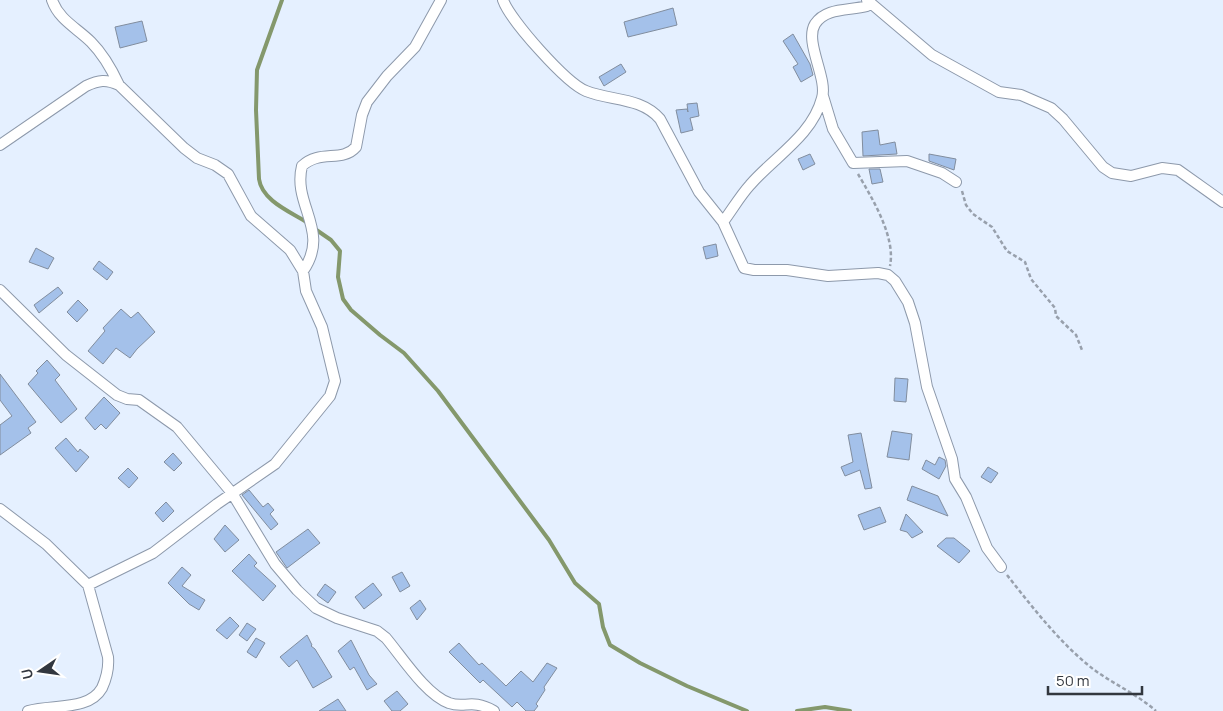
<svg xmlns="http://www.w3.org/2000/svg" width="1223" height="711" viewBox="0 0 1223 711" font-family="Manrope,sans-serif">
  <rect width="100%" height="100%" fill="#e5f0ff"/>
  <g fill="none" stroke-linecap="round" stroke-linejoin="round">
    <path stroke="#84986c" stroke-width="4" d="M 282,0 L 257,70 L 256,110 L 259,179 C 262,201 291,212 308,223
      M 315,229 L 331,240 L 340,251 L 338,277 L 343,299 L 351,310 L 380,335 L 404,353 L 438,391 L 549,540 L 575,583 L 599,604 L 603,627 L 610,645 L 640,663 L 687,686 L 747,711
      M 797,711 L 825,707 L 850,711"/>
  </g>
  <path fill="#a4c1ea" stroke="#818d9e" d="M 673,8 L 677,25 L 628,37 L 624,22 Z
    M 142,21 L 147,41 L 120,48 L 115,27 Z
    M 793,34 L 810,64 L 813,75 L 801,82 L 793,67 L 798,64 L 783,41 Z
    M 621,64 L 626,72 L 604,86 L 599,77 Z
    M 697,103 L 699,116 L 690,118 L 693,130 L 681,133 L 676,110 L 687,109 L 688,112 L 687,104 Z
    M 878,130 L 880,145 L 895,142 L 897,154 L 863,156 L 862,132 Z
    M 810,154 L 815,164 L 803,170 L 798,159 Z
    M 929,154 L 956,159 L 954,170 L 929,161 Z
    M 869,169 L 880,169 L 883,182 L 872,184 Z
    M 716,244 L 718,256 L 706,259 L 703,247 Z
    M 36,248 L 54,258 L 48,269 L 29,262 Z
    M 99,261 L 113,272 L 107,280 L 93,269 Z
    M 58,287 L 63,293 L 39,313 L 34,305 Z
    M 78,300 L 88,310 L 77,322 L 67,312 Z
    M 121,309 L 131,318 L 138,312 L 155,332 L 137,349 L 130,358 L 116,348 L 103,364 L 88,351 L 105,331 L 103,328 Z
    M 47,360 L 60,375 L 55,380 L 77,409 L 61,423 L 28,384 L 38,373 L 36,371 Z
    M 0,374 L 36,422 L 28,428 L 31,433 L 0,455 L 0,425 L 12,416 L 0,400 Z
    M 895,378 L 908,379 L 906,402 L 894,401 Z
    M 104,397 L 120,413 L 106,429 L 101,424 L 95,430 L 85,418 Z
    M 892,431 L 912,434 L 909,460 L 887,457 Z
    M 861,433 L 872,488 L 865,489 L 860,470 L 845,476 L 841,467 L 853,462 L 848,435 Z
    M 66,438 L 78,452 L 80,449 L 89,457 L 76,472 L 55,448 Z
    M 173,453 L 182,463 L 174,471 L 164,462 Z
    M 939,457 L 945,460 L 946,466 L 939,479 L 922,469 L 926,460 L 935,465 Z
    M 988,467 L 998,473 L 991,483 L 981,477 Z
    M 128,468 L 138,478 L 129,488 L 118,478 Z
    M 912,486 L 938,496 L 948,516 L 907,500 Z
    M 249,490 L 263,507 L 268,503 L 274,510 L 270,514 L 278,524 L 271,530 L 242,495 Z
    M 166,502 L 174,511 L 163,522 L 155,513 Z
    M 880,507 L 886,522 L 864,530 L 858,515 Z
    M 906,514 L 923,532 L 912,538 L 907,532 L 900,530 Z
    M 225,525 L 239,540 L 225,552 L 214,539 Z
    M 308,529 L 320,543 L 287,568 L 276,552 Z
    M 946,538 L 954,538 L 970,551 L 959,563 L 937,546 Z
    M 249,554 L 257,563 L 254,566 L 276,586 L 263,601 L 232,571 Z
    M 182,567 L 191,575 L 182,586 L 205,600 L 199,610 L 189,604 L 168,583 Z
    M 402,572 L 410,586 L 400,592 L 392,577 Z
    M 373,583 L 382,595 L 364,609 L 355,597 Z
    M 325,584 L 336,592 L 328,603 L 317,595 Z
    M 420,600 L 426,609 L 417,620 L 410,608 Z
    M 230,617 L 239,626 L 227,639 L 216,630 Z
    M 247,623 L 256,629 L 247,641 L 239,635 Z
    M 307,635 L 312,645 L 311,646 L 315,649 L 332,677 L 313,688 L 297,660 L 289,667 L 280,657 Z
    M 256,638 L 265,643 L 256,658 L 247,652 Z
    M 351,640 L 369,675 L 377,684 L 367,690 L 354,667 L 350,670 L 338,651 Z
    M 459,643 L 479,665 L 482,663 L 506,686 L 521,671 L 533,682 L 547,663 L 557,668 L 544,687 L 545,690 L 536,704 L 538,706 L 534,711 L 526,711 L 517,702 L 512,707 L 483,680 L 480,683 L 449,652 Z
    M 397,691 L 408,704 L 400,711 L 392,711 L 384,701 Z
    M 338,699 L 346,711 L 319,711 Z"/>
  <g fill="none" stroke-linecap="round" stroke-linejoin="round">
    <g stroke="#8d99ab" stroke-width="12">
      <path id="street" d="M 52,0 C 59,20 77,28 91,42 C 103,54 112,70 119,85
        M 503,0 C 510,20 566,83 586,91 C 611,101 641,97 660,119 L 699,192 L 723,222 L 744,268 L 754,270 L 787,270 L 828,276 L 878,273 L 888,275 L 895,281 L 908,302 L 915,323 L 927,387 L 952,459 L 955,479 L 966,497 L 987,548 L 1001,567
        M 867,0 L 932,55 L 999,92 L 1021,95 L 1051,108 L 1063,119 L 1103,167 L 1112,173 L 1131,176 L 1162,168 L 1178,170 L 1223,202
        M 823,96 L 833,129 L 853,163 L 907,161 L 942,173 L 956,182
        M 0,145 L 86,86 C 99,80 106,79 119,85 L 184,148 L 197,158 L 215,165 L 228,174 L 251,216 L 290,250 L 303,271 L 306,291 L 322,327 L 335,381 L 330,396 L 275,464 L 217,504 L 153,553 L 88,585
        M 723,222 C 732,210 740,196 750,185 C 774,157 812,136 822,98 C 828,78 804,42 815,24 C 826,7 850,11 867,6 L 869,3
        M 303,271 C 331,231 292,205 302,166 C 320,149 342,163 356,147 L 362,115 L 367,102 L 387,76 L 415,47 L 441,0
        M 0,290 L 66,355 L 117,395 L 127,399 L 139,400 L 177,427 L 232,493 L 275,564 L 297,590 L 316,608 L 337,618 L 377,631 L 386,638 C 402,657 426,695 449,703 C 465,709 471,698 494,711
        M 0,509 L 46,544 L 88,585 L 108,657 C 109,668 107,677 102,688 C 89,711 54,704 28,711"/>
    </g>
    <path stroke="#98a0ac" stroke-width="2.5" stroke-dasharray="4 2.5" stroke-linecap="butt" d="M 858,174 C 872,198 896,237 890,266
      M 962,191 L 966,205 L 973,214 L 992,227 L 1007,251 L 1025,262 L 1031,279 L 1055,308 L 1056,316 L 1076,335 L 1082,350
      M 1007,575 C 1033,608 1060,643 1093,669 C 1113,684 1137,694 1156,711"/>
    <use href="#street" stroke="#fff" stroke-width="10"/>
  </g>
  <g transform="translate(40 671) rotate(257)" stroke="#ffffff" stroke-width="4" paint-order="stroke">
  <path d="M0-4L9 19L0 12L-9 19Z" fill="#32373f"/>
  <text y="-8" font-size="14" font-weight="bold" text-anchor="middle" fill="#32373f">U</text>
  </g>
  <path d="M1048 686v8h94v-8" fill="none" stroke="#32373f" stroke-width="2.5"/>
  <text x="1056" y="686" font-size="15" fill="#32373f" stroke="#ffffff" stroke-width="4" paint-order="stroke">50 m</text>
</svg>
